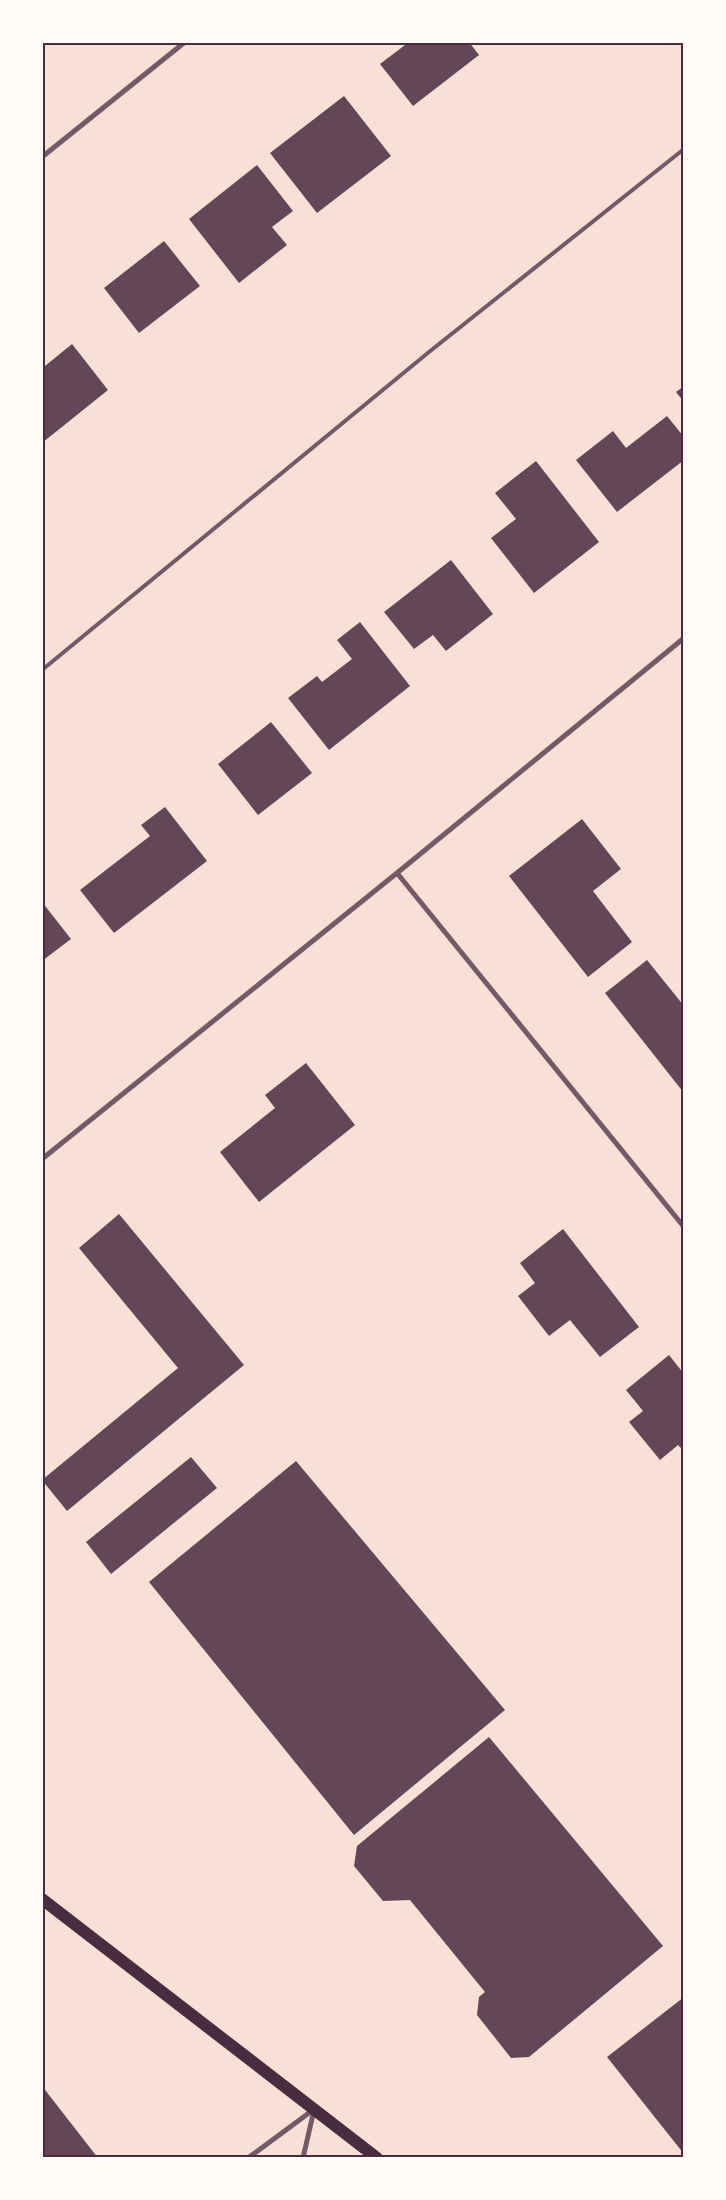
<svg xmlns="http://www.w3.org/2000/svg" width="726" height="2200" viewBox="0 0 726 2200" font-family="Mulish,sans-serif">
  <rect width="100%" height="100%" fill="#f7e1d7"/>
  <path fill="#644757" d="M 409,42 L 469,42 L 479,55 L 413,106 L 380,64 Z
    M 344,96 L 391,156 L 317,213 L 270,153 Z
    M 257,165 L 293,211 L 272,227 L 287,245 L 239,283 L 189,219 Z
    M 164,241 L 200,286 L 139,333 L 104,288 Z
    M 72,344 L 108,390 L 42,443 L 42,363 L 45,366 Z
    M 684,386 L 684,402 L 676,392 Z
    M 667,416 L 684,437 L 684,460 L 617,512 L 576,460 L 613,431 L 626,448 Z
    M 536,461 L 599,542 L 534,593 L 491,538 L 516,519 L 495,493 Z
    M 451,560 L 493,614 L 446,651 L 433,635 L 414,649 L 384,612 Z
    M 360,622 L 410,686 L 329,750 L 288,698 L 317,676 L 322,682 L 352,659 L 337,640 Z
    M 271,722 L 312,773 L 258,815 L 218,764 Z
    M 165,807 L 207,861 L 114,933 L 80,890 L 150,836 L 141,825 Z
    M 582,819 L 621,869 L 593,891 L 632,942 L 588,977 L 509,876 Z
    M 42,902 L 71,939 L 42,961 Z
    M 647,960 L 684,1006 L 684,1093 L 605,993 Z
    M 306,1063 L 355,1125 L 259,1202 L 220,1152 L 275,1108 L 265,1095 Z
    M 119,1214 L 244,1365 L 67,1511 L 42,1480 L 178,1368 L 79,1248 Z
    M 563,1229 L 639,1327 L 600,1357 L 570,1320 L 549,1336 L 518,1296 L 535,1283 L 520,1263 Z
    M 669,1355 L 684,1374 L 684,1451 L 678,1445 L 660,1460 L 629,1422 L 643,1411 L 626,1390 Z
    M 191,1457 L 217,1488 L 111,1574 L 86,1542 Z
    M 296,1461 L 505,1710 L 354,1835 L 149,1582 Z
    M 489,1737 L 663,1946 L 529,2057 L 511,2058 L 477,2015 L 479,1997 L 485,1992 L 410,1900 L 383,1901 L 354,1866 L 357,1846 Z
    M 684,1997 L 684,2154 L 607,2057 Z
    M 42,2086 L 98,2158 L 42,2158 Z"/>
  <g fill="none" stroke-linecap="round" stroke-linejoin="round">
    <path stroke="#755966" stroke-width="4" d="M 42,670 L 429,352 L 684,149"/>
    <path stroke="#755966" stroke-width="5" d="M 42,157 L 185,42
      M 397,873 L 684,1227
      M 42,1159 L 397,873 L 684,638
      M 248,2158 L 313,2110
      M 303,2158 L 314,2110"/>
    <path stroke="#4a2c40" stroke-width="12" d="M 42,1899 L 377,2158"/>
  </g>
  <rect width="726" height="2200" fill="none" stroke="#fffaf5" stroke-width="88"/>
  <rect x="44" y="44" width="638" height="2112" fill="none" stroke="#4a2c40" stroke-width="2"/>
</svg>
